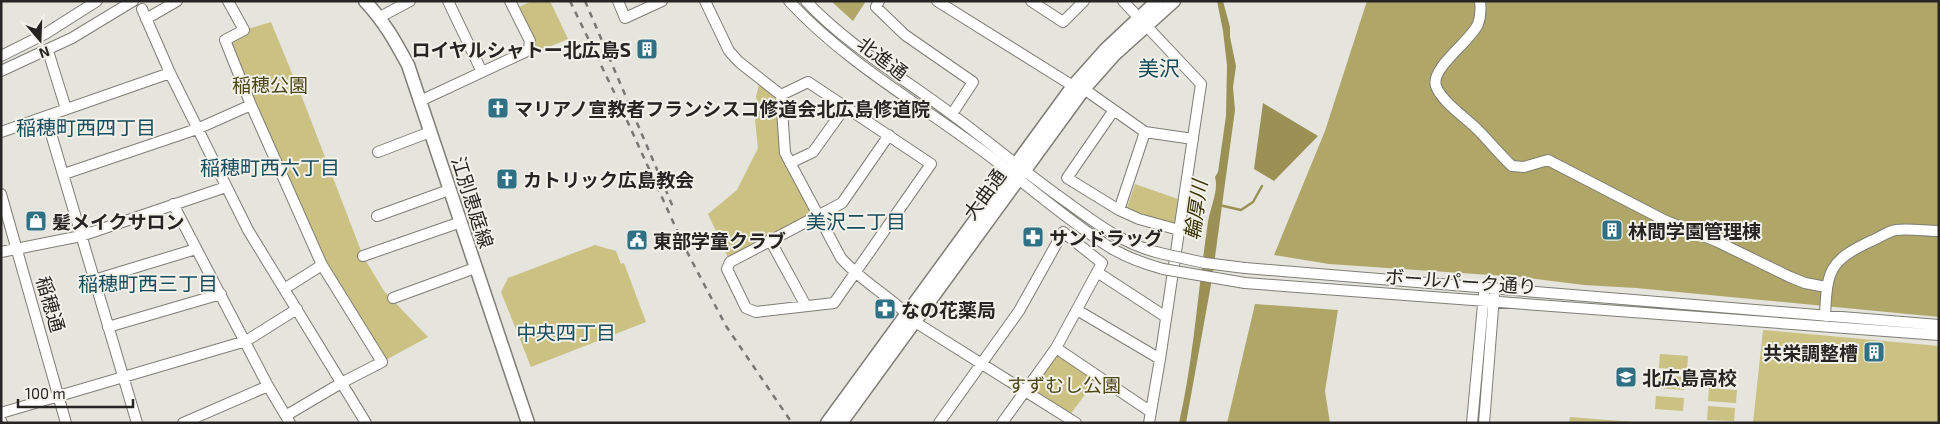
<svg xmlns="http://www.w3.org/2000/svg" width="1940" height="424" viewBox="0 0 1940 424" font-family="'Exo 2','Noto Sans JP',sans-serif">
  <rect width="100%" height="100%" fill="#e5e4dd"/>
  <path fill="#cac182" d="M 532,1 L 550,1 L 568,39 L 535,53 L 515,9 Z
    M 271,22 L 305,105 L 363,256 L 384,291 L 428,337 L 382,362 L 322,265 L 225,40 L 244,30 Z
    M 759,84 L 781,95 L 785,153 L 818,214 L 730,262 L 708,214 L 737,190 L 758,148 L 755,120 L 759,109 L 756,97 Z
    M 1135,184 L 1178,199 L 1175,224 L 1139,214 L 1127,207 Z
    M 595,245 L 616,251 L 621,264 L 624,263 L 646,322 L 531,367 L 501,292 L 508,278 Z
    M 1763,330 L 1939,346 L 1939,423 L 1753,423 Z
    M 1057,352 L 1097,378 L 1070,415 L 1030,389 Z
    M 1660,354 L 1688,356 L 1687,370 L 1659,368 Z
    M 1658,375 L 1685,377 L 1684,390 L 1657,388 Z
    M 1709,388 L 1737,390 L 1736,403 L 1708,401 Z
    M 1656,396 L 1684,398 L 1683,411 L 1655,409 Z
    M 1708,406 L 1735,408 L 1734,421 L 1707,420 Z
    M 1570,417 L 1647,423 L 1569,423 Z"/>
  <path fill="#afa668" d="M 831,1 L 866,1 L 853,21 Z
    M 1367,1 L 1939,1 L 1939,317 L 1636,288 L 1584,285 L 1520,277 L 1329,264 L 1274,255 L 1325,131 Z
    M 1255,304 L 1338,310 L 1325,391 L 1330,423 L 1227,423 Z"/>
  <path fill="#9b9154" d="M 1217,1 L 1223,1 L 1230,27 L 1230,37 L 1236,66 L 1233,87 L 1235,110 L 1212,279 L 1186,423 L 1179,423 C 1194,357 1198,288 1208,222 C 1210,208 1219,190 1215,177 L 1218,172 L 1226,116 L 1227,65 L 1223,31 Z
    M 1263,103 L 1318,136 L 1274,181 L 1254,169 Z"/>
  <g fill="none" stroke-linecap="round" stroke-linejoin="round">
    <path stroke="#9b9154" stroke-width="2.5" d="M 1219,205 L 1241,210 L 1253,202 L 1262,186"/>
    <g stroke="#7e7e77" stroke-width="12">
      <path id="minor" d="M 228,1 L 244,30 L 225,40 L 251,105 L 322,265 L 382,362 L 343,382 L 287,415
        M 448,1 L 482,72
        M 618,1 L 625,18 L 662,1
        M 705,1 L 729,51 L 739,62 L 781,95 L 785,153 L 841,258 C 863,283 893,298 915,322 L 1076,423
        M 789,1 C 848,65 927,108 996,161 C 1033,190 1070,222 1111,248 C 1126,257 1145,264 1163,269
        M 806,1 C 846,44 903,78 950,113 C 991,143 1029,176 1071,205 C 1101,227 1127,246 1164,254
        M 879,1 L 876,7 L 905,35 L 973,82 L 952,114
        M 937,1 L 1073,86 L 1084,89 L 1145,132 L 1193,139
        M 1031,1 L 1063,22 L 1084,1
        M 1123,1 L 1201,84 L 1160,359 L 1149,423
        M 1480,1 C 1481,9 1481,16 1478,24 C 1471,41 1430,68 1436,86 C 1441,101 1466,118 1478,130 C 1490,142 1500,155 1512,166 L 1524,167 L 1548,160 L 1666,221 L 1716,241 L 1790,277 L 1805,283 L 1826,287
        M 142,9 L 170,73 L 248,230 L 366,423
        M 380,17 L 410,1
        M 146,19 L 177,1
        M 48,51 L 66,109
        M 1,56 L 45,34 L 97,1
        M 1,71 L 72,38 L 133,1
        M 781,95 L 808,82 L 931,164 L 834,303 L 756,312 L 746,308 L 727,269 L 730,262 L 842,203 L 889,135
        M 420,101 L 525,52 L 529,48 L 530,41 L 510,1
        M 1114,110 L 1067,178 L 1119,210 L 1139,219 L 1179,230
        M 46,117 L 137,423
        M 1,132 L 170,73
        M 378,152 L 430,132
        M 790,163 L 813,152 L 846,106
        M 64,174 L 197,129 L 251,105
        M 1,194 L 66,423
        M 173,204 L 268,386 L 290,423
        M 1119,210 L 1145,132
        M 377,216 L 449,190
        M 770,240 L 806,306
        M 1,252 L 81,236 L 226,187
        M 363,256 L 461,222
        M 1245,268 L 1939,325
        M 1097,272 L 1166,317
        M 94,280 L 196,249
        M 1245,283 L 1939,335
        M 284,289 L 322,265
        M 393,298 L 475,268
        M 1077,310 L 1160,359
        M 1825,316 C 1827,270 1829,261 1871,241 C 1879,238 1888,231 1896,230 C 1909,228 1925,231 1939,231
        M 108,327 L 221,294
        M 1056,348 L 1151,412
        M 1,413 L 246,341 L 297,309
        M 1,421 L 2,423
        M 183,423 L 268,386
        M 939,423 L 1019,311 L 1063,232 L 1102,263 L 1056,348 L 1002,423
        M 1472,423 L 1484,294
        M 1484,423 L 1494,296"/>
    </g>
    <g stroke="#7e7e77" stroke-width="15">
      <path id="major" d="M 365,1 C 384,21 395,41 408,65 L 528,423
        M 827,423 L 1073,86 L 1106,49 L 1157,1
        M 841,423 L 1084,89 L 1114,55 L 1174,1"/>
    </g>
    <use href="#minor" stroke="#fff" stroke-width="10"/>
    <use href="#major" stroke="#fff" stroke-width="12"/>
    <path stroke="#787773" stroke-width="2.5" stroke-dasharray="6 6" stroke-linecap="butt" d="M 570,1 L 614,92 L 685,248 L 726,326 L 792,423
      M 585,1 L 673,207"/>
    <g stroke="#7e7e77" stroke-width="12" stroke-linecap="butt">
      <path id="minor-bridge" d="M 1164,254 L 1205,263 L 1245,268
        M 1163,269 L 1245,283"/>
    </g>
    <use href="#minor-bridge" stroke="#fff" stroke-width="10"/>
  </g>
  <defs>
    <g id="building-square" transform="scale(1.125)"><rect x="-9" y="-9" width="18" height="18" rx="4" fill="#307084" stroke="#f2f1ea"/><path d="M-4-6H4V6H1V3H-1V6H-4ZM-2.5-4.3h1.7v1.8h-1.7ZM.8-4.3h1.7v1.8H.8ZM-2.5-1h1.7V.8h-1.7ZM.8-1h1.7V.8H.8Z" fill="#fff"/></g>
    <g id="church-square" transform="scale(1.125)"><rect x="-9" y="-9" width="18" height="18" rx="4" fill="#307084" stroke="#f2f1ea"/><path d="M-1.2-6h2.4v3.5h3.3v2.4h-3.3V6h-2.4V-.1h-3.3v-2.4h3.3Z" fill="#fff"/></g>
    <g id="shop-square" transform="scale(1.125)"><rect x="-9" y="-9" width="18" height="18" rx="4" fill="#307084" stroke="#f2f1ea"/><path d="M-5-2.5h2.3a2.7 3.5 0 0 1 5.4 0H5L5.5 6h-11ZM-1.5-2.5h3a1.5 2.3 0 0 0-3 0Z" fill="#fff"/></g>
    <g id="pharmacy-square" transform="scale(1.125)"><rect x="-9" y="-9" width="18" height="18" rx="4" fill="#307084" stroke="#f2f1ea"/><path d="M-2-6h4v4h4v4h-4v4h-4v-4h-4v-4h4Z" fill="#fff"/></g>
    <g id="civic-square" transform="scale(1.125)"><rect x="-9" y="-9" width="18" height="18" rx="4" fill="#307084" stroke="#f2f1ea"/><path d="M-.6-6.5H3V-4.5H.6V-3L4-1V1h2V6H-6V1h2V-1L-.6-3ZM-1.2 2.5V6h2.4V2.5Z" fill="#fff"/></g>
    <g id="school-square" transform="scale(1.125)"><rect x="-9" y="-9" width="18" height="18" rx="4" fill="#307084" stroke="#f2f1ea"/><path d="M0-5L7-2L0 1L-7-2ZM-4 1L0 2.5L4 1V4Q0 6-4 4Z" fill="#fff"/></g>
  </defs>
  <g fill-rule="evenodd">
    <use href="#building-square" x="647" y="49"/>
    <use href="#church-square" x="498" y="108"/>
    <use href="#church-square" x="507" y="179"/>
    <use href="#shop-square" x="36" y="221"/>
    <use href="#building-square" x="1612" y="230"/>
    <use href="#pharmacy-square" x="1033" y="237"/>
    <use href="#civic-square" x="637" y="240"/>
    <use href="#pharmacy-square" x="885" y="309"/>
    <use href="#building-square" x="1874" y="352"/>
    <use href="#school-square" x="1626" y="377"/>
  </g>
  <g text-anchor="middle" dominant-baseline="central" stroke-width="4" stroke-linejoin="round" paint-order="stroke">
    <g font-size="19" font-weight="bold" fill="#262523" stroke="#f2f1ea" text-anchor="start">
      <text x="631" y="49" text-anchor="end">ロイヤルシャトー北広島S</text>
      <text x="514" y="108">マリアノ宣教者フランシスコ修道会北広島修道院</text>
      <text x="523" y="179">カトリック広島教会</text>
      <text x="52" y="221">髪メイクサロン</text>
      <text x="1628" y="230">林間学園管理棟</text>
      <text x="1049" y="237">サンドラッグ</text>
      <text x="653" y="240">東部学童クラブ</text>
      <text x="901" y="309">なの花薬局</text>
      <text x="1858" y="352" text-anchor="end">共栄調整槽</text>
      <text x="1642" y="377">北広島高校</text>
    </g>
    <g font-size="19" fill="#262523" stroke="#f2f1ea">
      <text transform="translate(883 58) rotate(37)">北進通</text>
      <text transform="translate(984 194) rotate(-54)">大曲通</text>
      <text transform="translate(473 202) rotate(72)">江別恵庭線</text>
      <text transform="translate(1461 281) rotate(4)">ボールパーク通り</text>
      <text transform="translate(51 304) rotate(74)">稲穂通</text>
    </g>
    <g font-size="19" fill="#4e4717" stroke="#f2f1ea">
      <text x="270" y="84">稲穂公園</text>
      <text x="1064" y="384">すずむし公園</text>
    </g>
    <g font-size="20" fill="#184c5c" stroke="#f2f1ea">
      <text x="86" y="127">稲穂町西四丁目</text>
      <text x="270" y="167">稲穂町西六丁目</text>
      <text x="856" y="221">美沢二丁目</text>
      <text x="148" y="283">稲穂町西三丁目</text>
      <text x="566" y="332">中央四丁目</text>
    </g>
    <g font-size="20" font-style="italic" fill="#383100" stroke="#f2f1ea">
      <text transform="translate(1195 210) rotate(-82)">輪厚川</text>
    </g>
    <g font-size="21" fill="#184c5c" stroke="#f2f1ea">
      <text x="1159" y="67">美沢</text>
    </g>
  </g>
  <rect width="1940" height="424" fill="none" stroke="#262523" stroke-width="5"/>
  <g transform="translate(40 40) rotate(161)" stroke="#f2f1ea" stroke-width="4" paint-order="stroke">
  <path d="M0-4L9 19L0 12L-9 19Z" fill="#262523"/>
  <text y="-8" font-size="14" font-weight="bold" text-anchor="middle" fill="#262523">N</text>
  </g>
  <path d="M18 399v8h115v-8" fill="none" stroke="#262523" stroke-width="2.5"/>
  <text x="25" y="399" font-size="15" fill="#262523" stroke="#f2f1ea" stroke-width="4" paint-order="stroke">100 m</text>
</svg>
